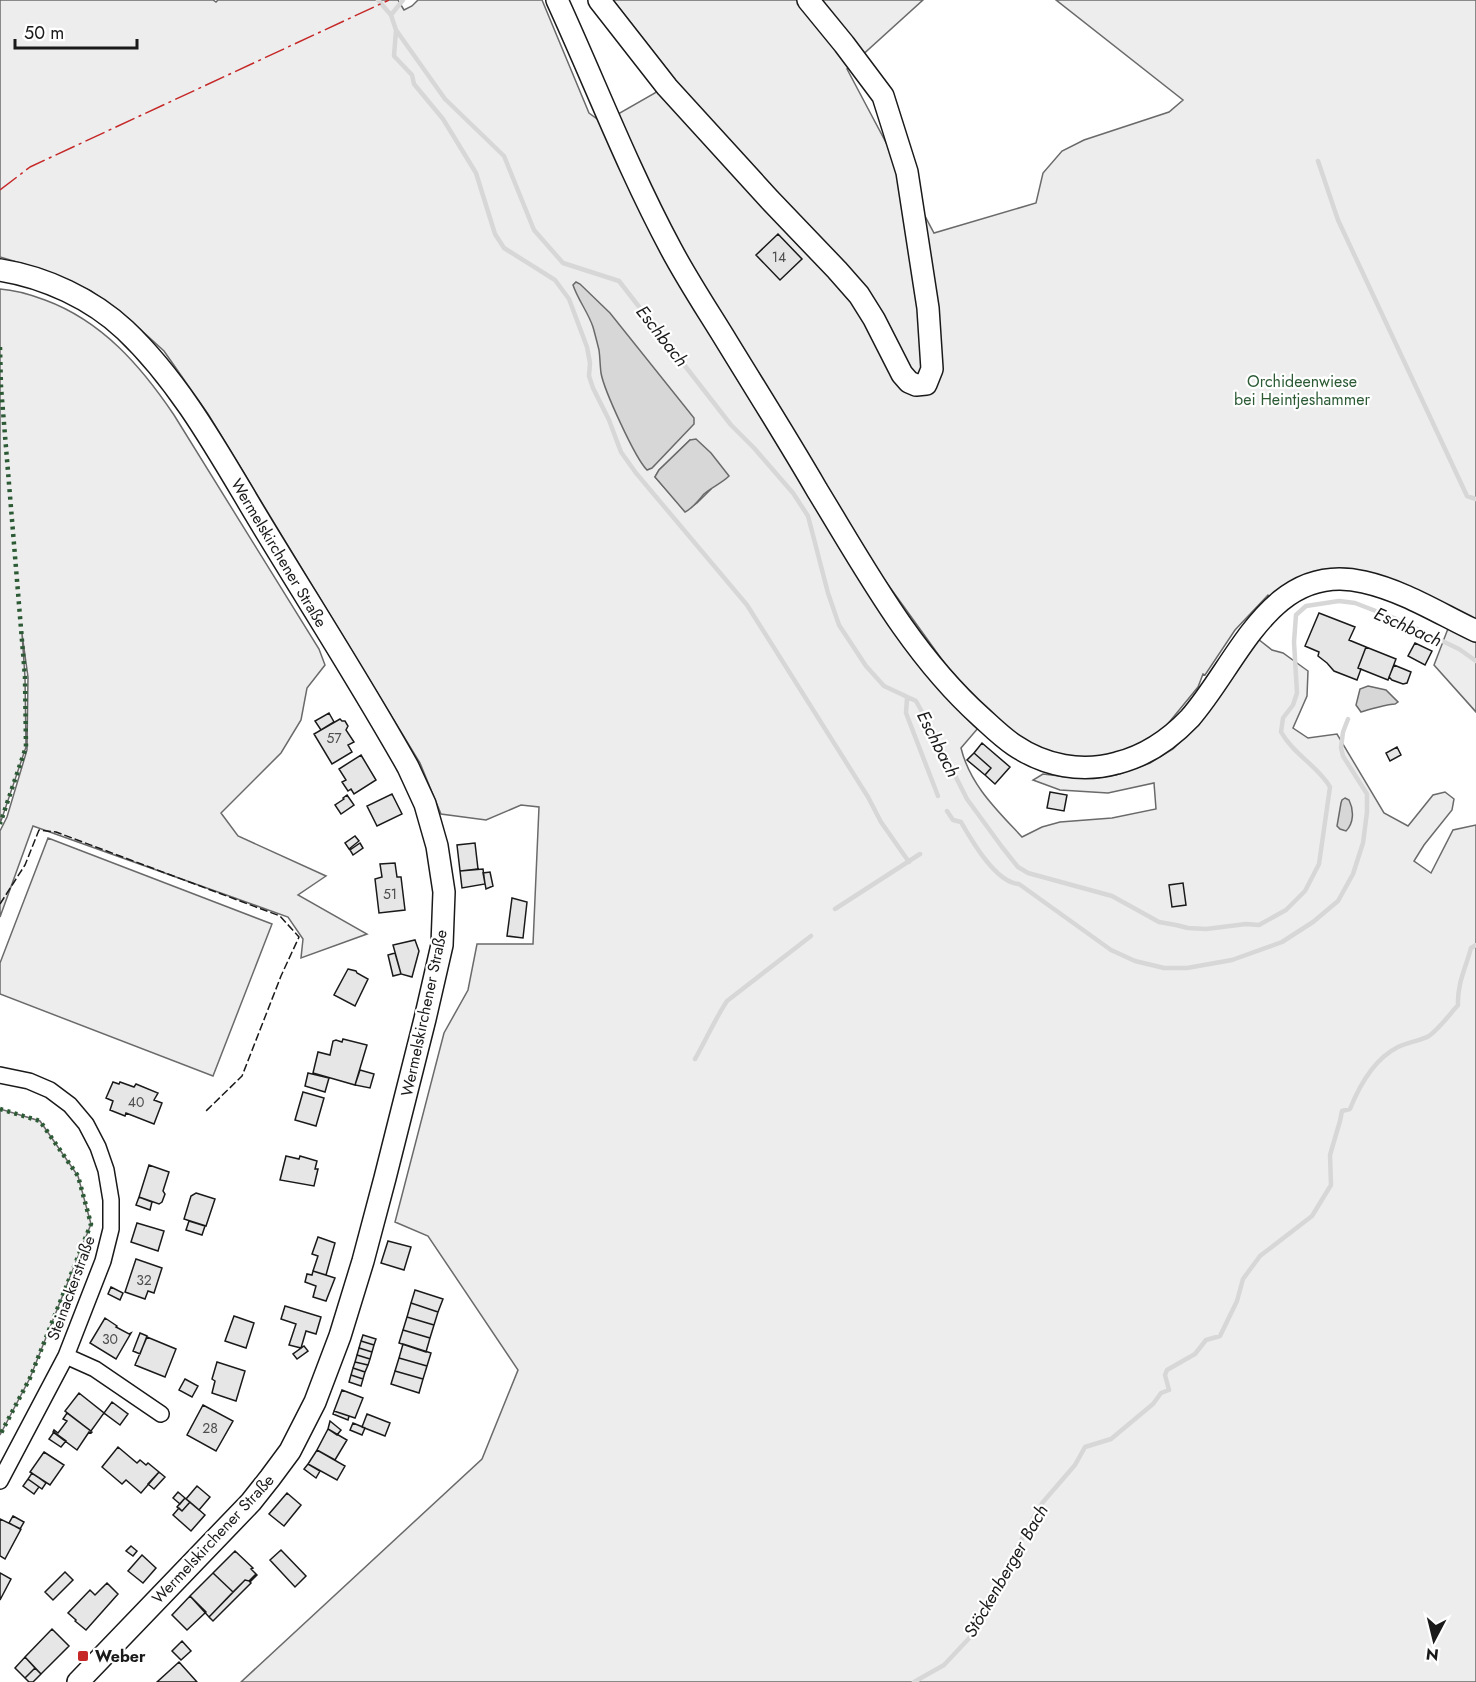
<svg xmlns="http://www.w3.org/2000/svg" width="1476" height="1682" viewBox="0 0 1476 1682" font-family="Jost,sans-serif">
  <rect width="100%" height="100%" fill="#fff"/>
  <path fill="#ededed" stroke="#6a6a6a" stroke-width="1.5" fill-rule="evenodd" d="M 0,0 L 213,0 L 216,2 L 218,0 L 398,0 L 404,10 L 412,6 L 418,0 L 542,0 L 589,113 L 604,124 L 644,212 L 979,727 L 961,748 C 970,785 997,810 1022,837 L 1042,827 L 1060,822 L 1112,818 L 1156,809 L 1154,783 L 1108,793 L 1060,790 L 1033,780 L 1043,774 L 1076,778 L 1096,778 L 1116,775 L 1150,763 L 1173,749 L 1197,725 L 1258,639 L 1272,650 L 1283,653 L 1308,671 L 1307,696 L 1293,728 L 1308,738 L 1337,734 L 1384,813 L 1408,826 L 1433,795 L 1445,792 L 1454,799 L 1452,810 L 1424,845 L 1414,861 L 1431,873 L 1453,830 L 1476,825 L 1476,1682 L 241,1682 L 482,1459 L 518,1370 L 428,1236 L 395,1222 L 444,1033 L 468,990 L 477,944 L 533,944 L 539,807 L 521,805 L 486,820 L 441,814 L 420,763 L 208,414 L 164,351 L 129,319 L 91,291 L 44,270 L 0,257 ZM 690,440 L 711,489 L 697,503 L 685,511 L 655,477 L 659,470 Z
    M 613,0 L 923,0 L 847,69 L 934,233 L 1036,203 L 1043,173 L 1062,151 L 1084,140 L 1169,112 L 1183,100 L 1056,0 L 1476,0 L 1476,623 L 1371,575 L 1271,598 L 1268,595 L 1235,630 L 1205,675 L 1203,674 L 1198,687 L 1162,731 L 1132,749 L 1095,759 L 1065,757 L 1040,750 L 1019,738 L 983,706 L 948,668 L 881,575 L 795,437 L 706,292 L 669,226 L 618,114 L 655,93 L 670,73 Z
    M 0,289 C 16,290 29,294 45,300 C 102,321 141,366 174,415 L 319,649 L 325,665 L 307,688 L 301,720 L 281,753 L 221,813 L 238,836 L 326,876 L 298,895 L 367,934 L 301,958 L 303,939 L 288,917 L 33,826 L 0,917 L 0,831 L 7,817 L 27,750 L 28,677 L 22,634 L 25,677 L 26,747 L 0,824 Z
    M 1449,626 L 1476,641 L 1476,712 L 1434,665 Z
    M 48,838 L 272,924 L 213,1076 L 0,994 L 0,963 Z
    M 0,1109 L 40,1121 L 78,1176 L 91,1224 L 30,1378 L 0,1435 Z"/>
  <path fill="#d7d7d7" stroke="#6a6a6a" stroke-width="1.5" d="M 576,282 L 580,284 L 610,313 L 694,418 L 694,424 L 652,468 L 647,470 C 635,458 604,390 601,373 C 600,365 600,357 599,350 C 597,342 595,334 593,327 C 588,312 578,300 573,285 Z
    M 696,439 L 711,453 L 729,476 C 722,483 712,487 704,494 C 698,501 693,508 685,512 L 655,477 L 659,470 L 690,440 Z
    M 1368,686 L 1386,690 L 1398,702 L 1395,704 C 1389,704 1367,710 1361,712 L 1356,705 L 1360,689 Z
    M 1345,798 L 1349,800 C 1354,810 1354,823 1346,831 L 1340,829 L 1337,826 L 1341,803 L 1342,800 Z"/>
  <g fill="none" stroke-linecap="round" stroke-linejoin="round">
    <path stroke="#d7d7d7" stroke-width="4.5" d="M 378,0 L 391,15 L 396,30 L 445,99 L 504,156 L 534,230 L 563,263 L 619,281 L 731,425 L 754,448 L 793,493 L 808,516 L 828,593 L 839,625 L 866,666 L 884,686 L 916,701 L 932,730 L 967,799 L 1002,847 L 1018,867 L 1028,873 L 1112,896 L 1159,922 L 1176,925 L 1188,928 L 1206,929 L 1246,924 L 1259,925 L 1286,910 L 1305,891 L 1319,864 L 1330,787 C 1318,766 1294,755 1281,732 L 1283,718 L 1293,705 L 1297,693 L 1294,642 L 1296,615 L 1306,606 L 1339,601 L 1355,603 L 1394,618 L 1459,649 L 1476,661
      M 391,15 L 403,0
      M 396,30 L 394,56 L 412,75 L 414,84 L 443,119 L 476,173 L 495,234 L 504,248 L 555,280 L 569,299 L 587,347 L 590,363 L 589,376 L 593,388 L 609,420 L 621,452 L 636,473 L 747,605 L 868,797 L 881,822 L 909,862
      M 1318,161 L 1338,220 L 1467,496 L 1476,499
      M 907,698 L 906,713 L 938,796
      M 947,811 L 953,820 L 961,822 C 972,841 996,883 1019,884 L 1111,950 L 1135,961 L 1164,968 L 1187,968 L 1232,960 L 1282,942 L 1313,922 L 1338,901 L 1353,874 L 1363,843 L 1367,812 L 1367,794 L 1343,756 L 1341,748 L 1343,732 L 1348,719
      M 835,909 L 920,854
      M 695,1059 C 706,1040 715,1019 727,1001 L 811,936
      M 914,1682 L 944,1665 L 974,1633 L 1004,1572 L 1031,1522 L 1043,1502 L 1075,1465 L 1085,1447 L 1111,1439 L 1153,1404 L 1161,1393 L 1169,1390 L 1165,1375 L 1167,1370 L 1195,1354 L 1206,1340 L 1220,1336 L 1237,1301 L 1243,1279 L 1260,1256 L 1312,1216 L 1331,1185 L 1330,1155 L 1340,1121 L 1342,1111 L 1350,1109 C 1360,1084 1374,1059 1398,1047 C 1408,1042 1420,1041 1429,1036 C 1440,1028 1449,1015 1458,1005 C 1457,984 1466,967 1471,948 L 1476,945"/>
  </g>
  <path fill="#e6e6e6" stroke="#1a1a1a" stroke-width="1.5" d="M 778,234 L 802,259 L 780,280 L 756,255 Z
    M 1319,613 L 1355,627 L 1349,640 L 1366,647 L 1358,668 L 1361,669 L 1357,680 L 1334,671 L 1327,663 L 1318,656 L 1319,652 L 1305,646 Z
    M 1415,643 L 1432,651 L 1425,665 L 1408,656 Z
    M 1366,647 L 1396,659 L 1388,680 L 1358,668 Z
    M 1394,665 L 1411,672 L 1407,683 L 1403,684 L 1392,680 L 1389,677 Z
    M 329,713 L 334,722 L 321,730 L 315,721 Z
    M 340,719 L 342,721 L 345,721 L 348,726 L 346,730 L 354,742 L 348,745 L 352,752 L 332,764 L 314,734 Z
    M 982,743 L 1010,767 L 995,784 L 985,775 L 991,768 L 974,753 Z
    M 1397,747 L 1401,755 L 1390,761 L 1386,753 Z
    M 974,753 L 991,768 L 985,775 L 967,760 Z
    M 361,755 L 376,780 L 354,794 L 351,789 L 348,791 L 342,782 L 346,780 L 339,769 Z
    M 1050,792 L 1067,795 L 1064,811 L 1047,808 Z
    M 392,794 L 402,814 L 377,826 L 367,806 Z
    M 347,795 L 354,805 L 341,814 L 335,805 L 344,799 L 343,798 Z
    M 355,836 L 359,841 L 349,849 L 345,843 Z
    M 360,843 L 363,848 L 353,855 L 350,850 Z
    M 475,843 L 478,869 L 460,871 L 457,845 Z
    M 395,863 L 397,877 L 401,877 L 405,910 L 379,913 L 375,879 L 382,877 L 380,864 Z
    M 483,869 L 485,884 L 462,888 L 460,871 Z
    M 490,872 L 493,886 L 486,889 L 483,873 Z
    M 1183,883 L 1186,905 L 1172,907 L 1169,885 Z
    M 512,898 L 527,902 L 523,938 L 507,936 Z
    M 415,940 L 419,951 L 412,977 L 401,974 L 393,945 Z
    M 395,953 L 401,974 L 393,976 L 388,955 Z
    M 348,969 L 356,971 L 357,973 L 368,979 L 355,1006 L 334,995 Z
    M 343,1039 L 367,1045 L 355,1085 L 313,1073 L 318,1052 L 330,1055 L 333,1041 L 336,1040 L 342,1042 Z
    M 360,1070 L 374,1074 L 370,1088 L 355,1085 Z
    M 308,1073 L 329,1078 L 325,1092 L 305,1086 Z
    M 113,1082 L 119,1084 L 120,1082 L 134,1087 L 136,1084 L 158,1093 L 154,1100 L 162,1103 L 154,1124 L 126,1113 L 125,1116 L 110,1110 L 113,1101 L 106,1098 Z
    M 303,1092 L 324,1098 L 316,1126 L 295,1120 Z
    M 286,1156 L 299,1159 L 300,1156 L 317,1161 L 315,1169 L 318,1169 L 314,1186 L 280,1180 Z
    M 149,1165 L 169,1172 L 163,1191 L 165,1194 L 162,1202 L 159,1204 L 139,1197 Z
    M 196,1193 L 215,1199 L 206,1226 L 184,1219 L 191,1196 Z
    M 139,1197 L 152,1202 L 150,1210 L 136,1205 Z
    M 189,1221 L 205,1226 L 202,1235 L 186,1230 Z
    M 137,1223 L 164,1231 L 158,1251 L 131,1242 Z
    M 318,1237 L 335,1243 L 326,1275 L 313,1271 L 318,1256 L 312,1254 Z
    M 388,1241 L 411,1247 L 404,1270 L 381,1263 Z
    M 136,1259 L 162,1268 L 154,1293 L 148,1291 L 145,1299 L 125,1292 Z
    M 313,1271 L 335,1278 L 326,1301 L 313,1297 L 316,1286 L 305,1282 L 307,1274 L 312,1275 Z
    M 111,1287 L 123,1293 L 120,1300 L 108,1294 Z
    M 415,1290 L 443,1299 L 438,1312 L 411,1303 Z
    M 411,1303 L 438,1312 L 434,1325 L 407,1317 Z
    M 285,1306 L 321,1317 L 316,1334 L 306,1331 L 301,1348 L 289,1345 L 296,1324 L 281,1319 Z
    M 234,1316 L 254,1323 L 246,1348 L 225,1341 Z
    M 407,1317 L 434,1325 L 430,1338 L 403,1330 Z
    M 105,1318 L 117,1326 L 116,1327 L 129,1334 L 131,1333 L 116,1359 L 90,1343 Z
    M 403,1330 L 430,1338 L 426,1352 L 399,1343 Z
    M 140,1333 L 147,1336 L 140,1354 L 133,1351 Z
    M 363,1335 L 376,1339 L 374,1345 L 361,1341 Z
    M 147,1337 L 176,1349 L 165,1377 L 135,1365 Z
    M 361,1341 L 374,1345 L 372,1352 L 359,1348 Z
    M 403,1344 L 431,1353 L 427,1366 L 399,1358 Z
    M 304,1346 L 308,1351 L 297,1359 L 293,1354 Z
    M 359,1348 L 372,1352 L 370,1359 L 357,1355 Z
    M 357,1355 L 370,1359 L 368,1365 L 355,1362 Z
    M 399,1358 L 427,1366 L 423,1379 L 395,1371 Z
    M 217,1362 L 245,1371 L 236,1401 L 212,1393 L 215,1381 L 212,1379 Z
    M 355,1362 L 368,1365 L 365,1372 L 353,1368 Z
    M 353,1368 L 365,1372 L 363,1379 L 351,1375 Z
    M 395,1371 L 423,1379 L 419,1393 L 391,1384 Z
    M 351,1375 L 363,1379 L 361,1386 L 349,1382 Z
    M 185,1379 L 198,1386 L 192,1397 L 179,1390 Z
    M 342,1390 L 363,1398 L 355,1418 L 334,1411 Z
    M 79,1393 L 104,1413 L 91,1431 L 65,1411 Z
    M 112,1402 L 128,1414 L 120,1425 L 104,1413 Z
    M 203,1405 L 233,1421 L 216,1451 L 187,1435 Z
    M 334,1411 L 349,1416 L 348,1420 L 333,1414 Z
    M 67,1413 L 92,1432 L 91,1433 L 89,1432 L 77,1450 L 53,1432 L 54,1430 L 58,1433 L 67,1421 L 63,1419 Z
    M 367,1414 L 390,1423 L 385,1436 L 362,1427 Z
    M 330,1421 L 341,1430 L 337,1435 L 328,1429 Z
    M 353,1423 L 365,1428 L 362,1435 L 350,1430 Z
    M 328,1429 L 347,1440 L 335,1460 L 317,1450 Z
    M 54,1432 L 66,1441 L 61,1447 L 49,1439 Z
    M 118,1447 L 137,1463 L 140,1460 L 146,1465 L 148,1463 L 159,1472 L 141,1493 L 126,1480 L 122,1484 L 102,1467 Z
    M 317,1450 L 345,1466 L 337,1480 L 308,1464 Z
    M 44,1452 L 64,1465 L 50,1485 L 30,1472 Z
    M 308,1464 L 320,1471 L 316,1478 L 304,1469 Z
    M 159,1472 L 165,1477 L 154,1489 L 148,1484 Z
    M 32,1473 L 46,1483 L 42,1489 L 28,1479 Z
    M 28,1479 L 39,1487 L 34,1494 L 23,1486 Z
    M 197,1486 L 210,1497 L 199,1510 L 186,1499 Z
    M 178,1492 L 185,1498 L 180,1504 L 173,1498 Z
    M 287,1493 L 301,1505 L 284,1526 L 269,1514 Z
    M 185,1498 L 190,1502 L 182,1511 L 177,1507 Z
    M 190,1502 L 205,1515 L 191,1531 L 173,1515 L 179,1508 L 182,1511 Z
    M 13,1516 L 24,1522 L 20,1529 L 9,1523 Z
    M 0,1519 L 21,1529 L 5,1559 L 0,1556 Z
    M 131,1546 L 137,1551 L 133,1556 L 126,1551 Z
    M 281,1550 L 306,1576 L 295,1587 L 270,1560 Z
    M 235,1551 L 253,1568 L 251,1569 L 256,1574 L 249,1581 L 245,1580 L 233,1592 L 213,1573 Z
    M 142,1555 L 156,1568 L 143,1583 L 128,1571 Z
    M 65,1572 L 73,1580 L 53,1600 L 45,1592 Z
    M 0,1573 L 11,1579 L 0,1600 Z
    M 213,1573 L 233,1592 L 209,1617 L 190,1596 Z
    M 256,1574 L 257,1575 L 250,1582 L 251,1583 L 213,1621 L 209,1617 L 245,1580 L 249,1581 Z
    M 107,1583 L 118,1594 L 86,1630 L 75,1621 L 76,1620 L 68,1613 L 90,1590 L 95,1595 Z
    M 190,1596 L 206,1612 L 187,1630 L 172,1615 Z
    M 52,1629 L 69,1646 L 41,1674 L 25,1657 Z
    M 182,1641 L 191,1651 L 181,1660 L 172,1651 Z
    M 25,1657 L 35,1668 L 25,1678 L 15,1668 Z
    M 179,1662 L 197,1682 L 157,1682 Z
    M 35,1668 L 41,1674 L 33,1682 L 29,1682 L 25,1678 Z"/>
  <g fill="none" stroke-linecap="round" stroke-linejoin="round">
    <g stroke="#1a1a1a" stroke-width="18">
      <path id="street" d="M 0,1075 L 29,1081 L 50,1090 L 70,1105 L 86,1124 L 98,1147 L 106,1170 L 111,1200 L 111,1229 L 103,1261 L 66,1356 L 0,1481
        M 66,1356 L 95,1369 L 161,1414"/>
    </g>
    <g stroke="#1a1a1a" stroke-width="24">
      <path id="secondary" d="M 557,0 C 595,83 628,169 671,249 C 688,281 708,311 727,342 C 757,391 788,440 817,490 C 866,570 911,654 981,717 C 992,727 1002,737 1014,745 C 1045,766 1082,773 1117,763 C 1145,756 1170,739 1190,718 C 1239,662 1271,560 1364,582 C 1404,591 1440,614 1476,631
        M 599,0 L 667,87 L 770,200 L 837,270 L 859,295 L 874,319 L 902,374 L 909,382 L 916,385 L 926,384 L 932,369 L 928,308 L 907,172 L 883,96 L 844,44 L 808,0
        M 0,270 C 45,277 92,299 125,330 C 184,386 223,461 265,530 C 313,609 363,687 408,767 L 425,804 L 437,846 L 444,892 L 442,945 L 425,1019 L 385,1178 L 363,1261 L 340,1336 L 315,1402 L 290,1451 L 270,1478 L 251,1502 L 78,1682"/>
    </g>
    <use href="#street" stroke="#fff" stroke-width="15"/>
    <use href="#secondary" stroke="#fff" stroke-width="21"/>
    <path stroke="#2b5a34" stroke-width="4.5" stroke-dasharray="3 4.5" stroke-linecap="butt" d="M 0,347 L 1,387 L 25,677 L 26,747 L 0,824
      M 0,1109 L 40,1121 L 78,1176 L 91,1224 L 30,1378 L 0,1435"/>
    <path stroke="#1a1a1a" stroke-width="1.5" stroke-dasharray="8 3" stroke-linecap="butt" d="M 0,904 L 25,865 L 39,830 L 56,832 L 280,916 L 299,937 L 281,976 L 242,1076 L 205,1112"/>
    <path stroke="#c62828" stroke-width="1.5" stroke-dasharray="21 4.5 3 4.5" stroke-linecap="butt" d="M 0,190 L 30,167 L 389,0"/>
  </g>
  <rect fill="#c62828" stroke="#fff" stroke-width="2" x="77" y="1650" width="12" height="12" rx="3"/>
  <g text-anchor="middle" dominant-baseline="central" stroke-width="4.5" stroke-linejoin="round" paint-order="stroke">
    <g font-size="14" fill="#4d4d4d">
      <text x="779" y="257">14</text>
      <text x="334" y="738">57</text>
      <text x="390" y="894">51</text>
      <text x="136" y="1102">40</text>
      <text x="144" y="1280">32</text>
      <text x="110" y="1339">30</text>
      <text x="210" y="1428">28</text>
    </g>
    <g font-size="16" fill="#2b5a34" stroke="#fff">
      <text x="1302" y="381">Orchideenwiese<tspan x="1302" dy="18">bei Heintjeshammer</tspan></text>
    </g>
    <g font-size="16" fill="#1a1a1a" stroke="#fff">
      <text transform="translate(279 553) rotate(59)">Wermelskirchener Straße</text>
      <text transform="translate(424 1013) rotate(-78)">Wermelskirchener Straße</text>
      <text transform="translate(71 1288) rotate(-70)">Steinackerstraße</text>
      <text transform="translate(213 1539) rotate(-47)">Wermelskirchener Straße</text>
    </g>
    <g font-size="16" font-weight="bold" fill="#1a1a1a" stroke="#fff" text-anchor="start">
      <text x="95" y="1656">Weber</text>
    </g>
    <g font-size="18" font-style="italic" fill="#1a1a1a" stroke="#fff">
      <text transform="translate(662 336) rotate(52)">Eschbach</text>
      <text transform="translate(1408 627) rotate(24)">Eschbach</text>
      <text transform="translate(938 744) rotate(63)">Eschbach</text>
      <text transform="translate(1006 1571) rotate(-60)">Stöckenberger Bach</text>
    </g>
  </g>
  <g transform="translate(1434 1640) rotate(187)" stroke="#ffffff" stroke-width="4.5" paint-order="stroke">
  <path d="M0-4.5L10 22L0 15L-10 22Z" fill="#1a1a1a"/>
  <text y="-9" font-size="16" font-weight="bold" text-anchor="middle" fill="#1a1a1a">N</text>
  </g>
  <path d="M15 39v9h122v-9" fill="none" stroke="#1a1a1a" stroke-width="3"/>
  <text x="24" y="39" font-size="18" fill="#1a1a1a" stroke="#ffffff" stroke-width="4.5" paint-order="stroke">50 m</text>
</svg>
